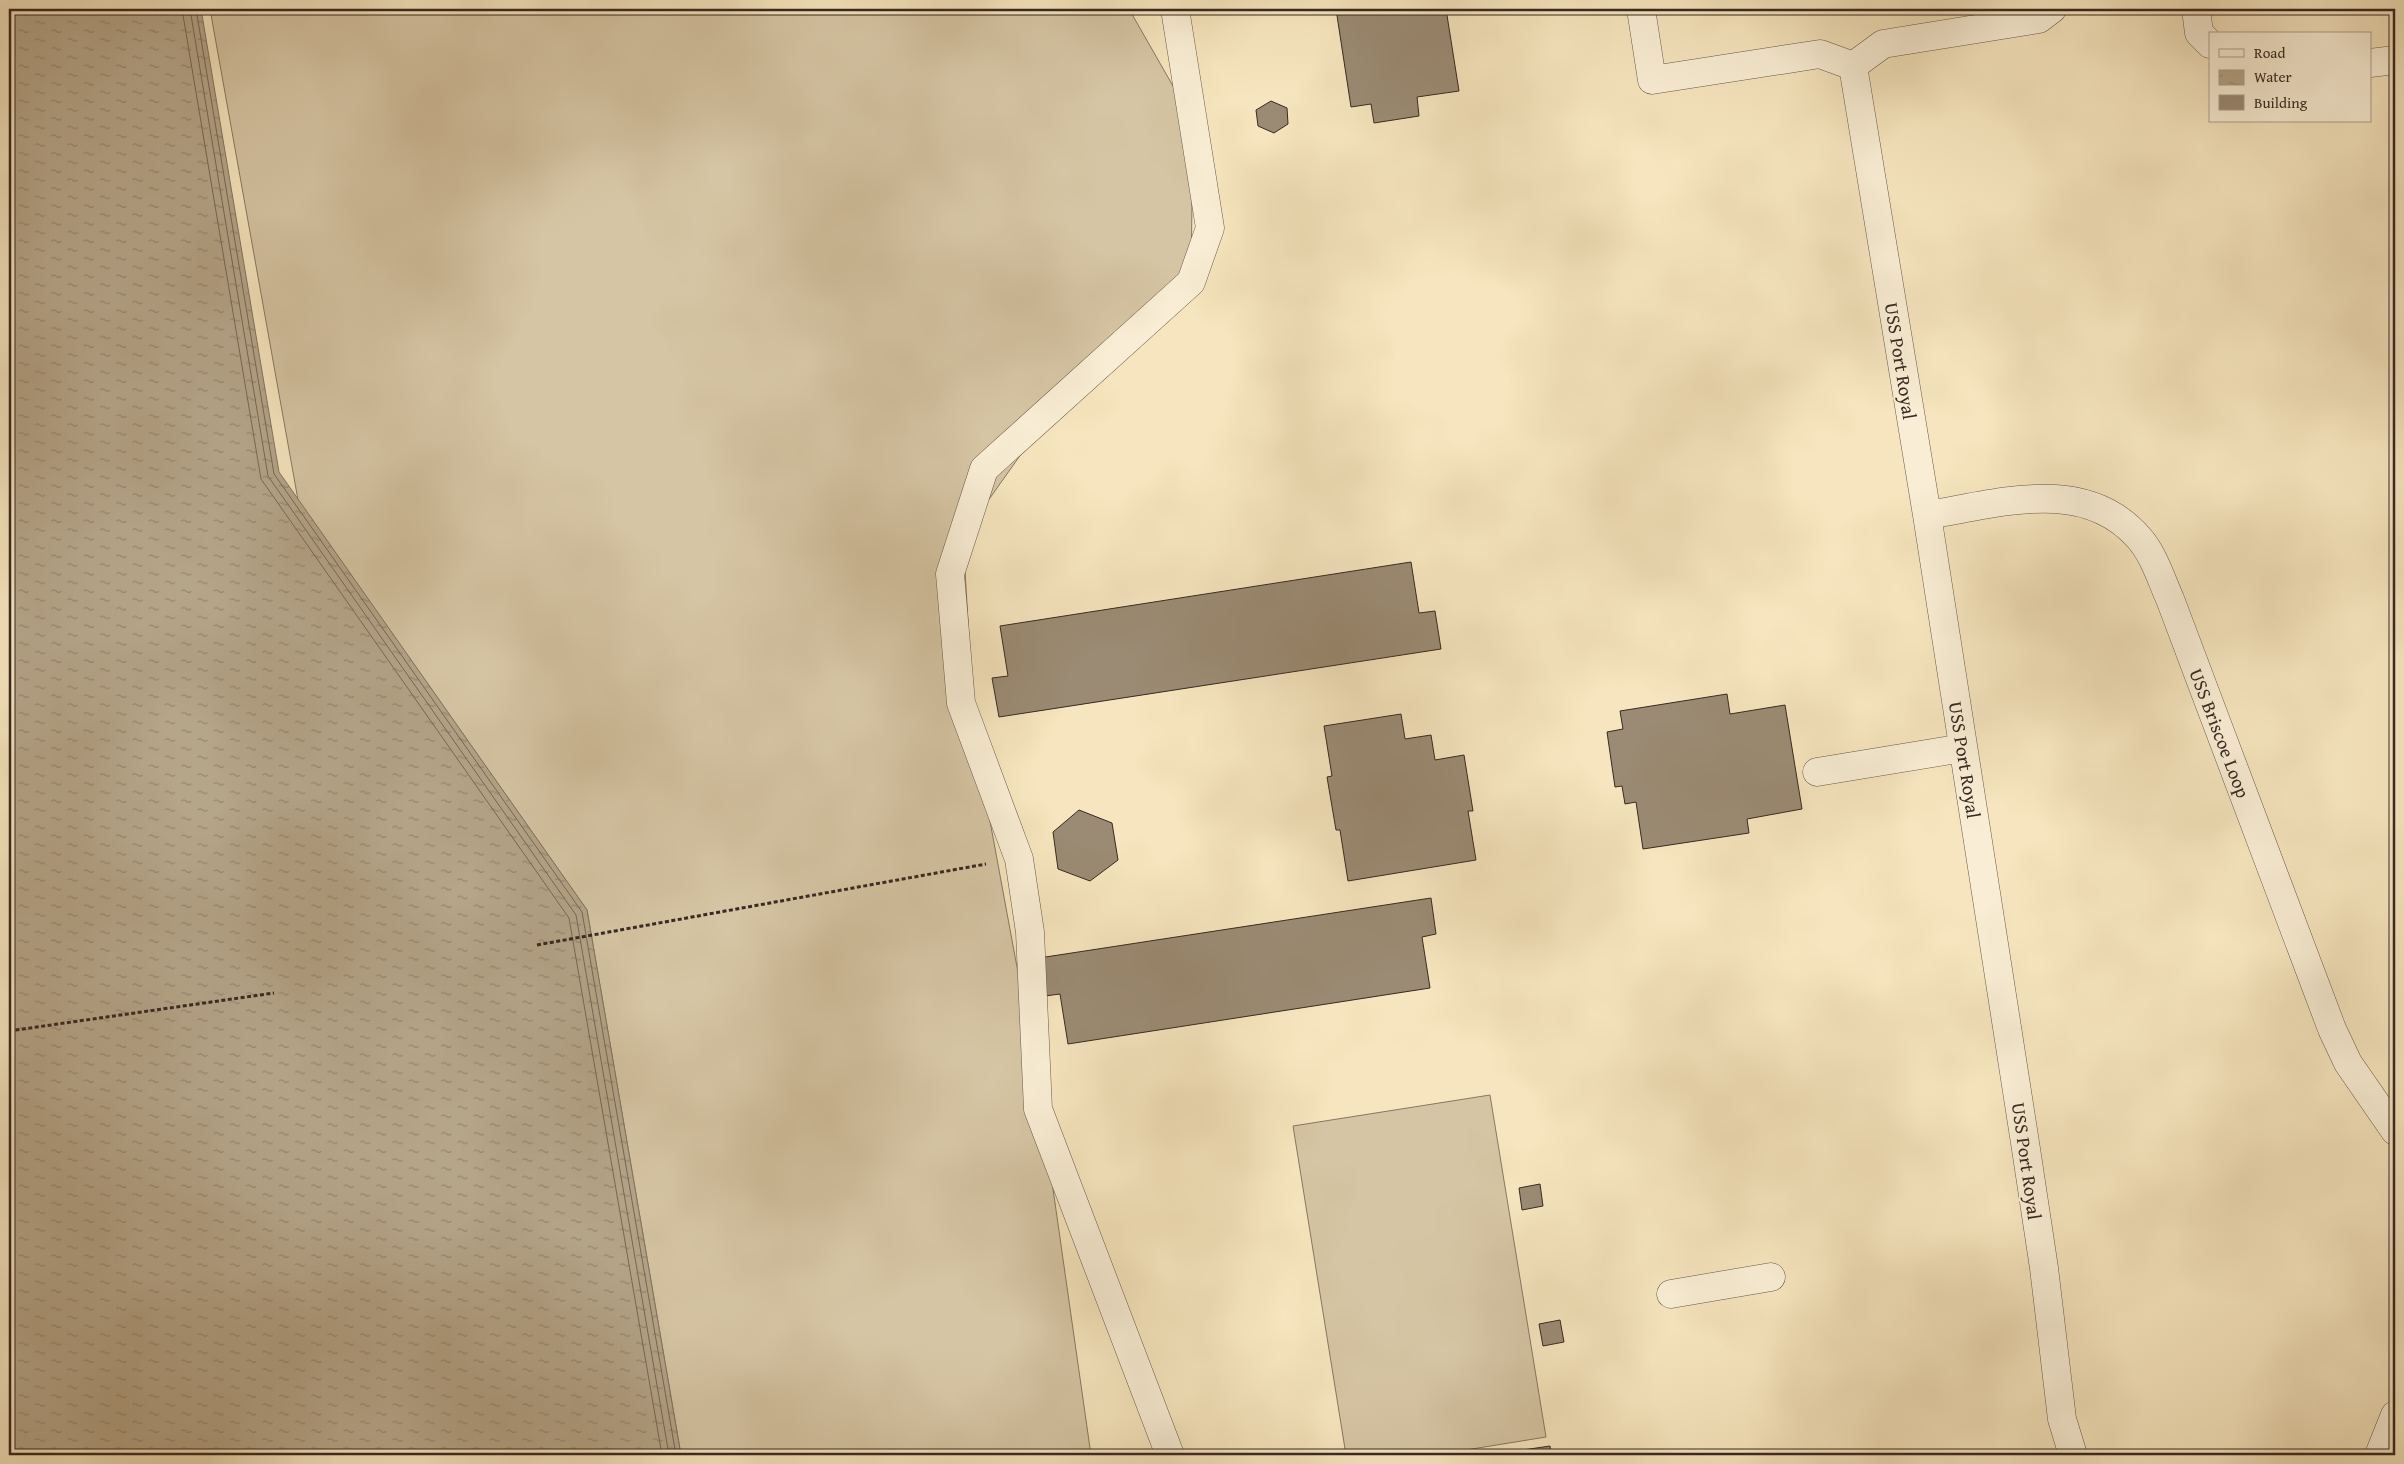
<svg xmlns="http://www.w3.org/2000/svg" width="2404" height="1464" viewBox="0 0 2404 1464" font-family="'Gentium Book Plus',serif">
  <defs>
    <pattern id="water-ripples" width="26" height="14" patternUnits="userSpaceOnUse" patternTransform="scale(1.25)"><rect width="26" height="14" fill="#b5a589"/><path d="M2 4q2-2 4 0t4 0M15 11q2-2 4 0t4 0" fill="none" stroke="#948670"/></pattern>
  </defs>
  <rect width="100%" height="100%" fill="#f6e5be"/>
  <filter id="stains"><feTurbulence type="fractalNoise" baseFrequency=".004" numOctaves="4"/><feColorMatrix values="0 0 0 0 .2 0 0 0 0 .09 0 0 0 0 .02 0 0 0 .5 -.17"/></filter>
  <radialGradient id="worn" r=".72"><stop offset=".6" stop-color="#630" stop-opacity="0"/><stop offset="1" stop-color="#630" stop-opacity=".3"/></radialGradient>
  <path fill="#d6c5a4" stroke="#877764" d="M 210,9 L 1129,9 L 1193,121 L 1191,282 L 1058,402 L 963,536 L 975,740 L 1036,1070 L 1091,1455 L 681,1455 L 587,910 L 298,500 Z
    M 1490,1095 L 1546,1437 L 1435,1455 L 1346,1455 L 1293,1126 Z"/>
  <path fill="url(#water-ripples)" stroke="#837360" d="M 9,9 L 201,9 L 279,472 L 587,910 L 681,1455 L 9,1455 Z"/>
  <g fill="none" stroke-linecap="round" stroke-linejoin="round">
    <path stroke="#766756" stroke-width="1" d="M 182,9 L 261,479 L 569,918 L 662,1455
      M 190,9 L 268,476 L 576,915 L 669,1455
      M 196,9 L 274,474 L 582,912 L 676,1455"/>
  </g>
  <path fill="#9b8b74" stroke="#382923" d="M 1336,9 L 1446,9 L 1459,91 L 1417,97 L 1419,116 L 1374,123 L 1371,104 L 1351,107 Z
    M 1271,101 L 1287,108 L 1288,124 L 1274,133 L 1258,126 L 1256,110 Z
    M 1411,562 L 1419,613 L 1435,611 L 1441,649 L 999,717 L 992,678 L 1008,676 L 1000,626 Z
    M 1727,694 L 1730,714 L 1785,705 L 1802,809 L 1747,819 L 1749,833 L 1643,849 L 1636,802 L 1625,804 L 1622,786 L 1615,787 L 1607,732 L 1623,729 L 1620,711 Z
    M 1401,714 L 1405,739 L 1431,735 L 1435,760 L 1464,755 L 1473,811 L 1468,811 L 1476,860 L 1348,881 L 1340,830 L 1336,830 L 1327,777 L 1332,776 L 1324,726 Z
    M 1079,810 L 1112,823 L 1118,860 L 1090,881 L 1058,869 L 1053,832 Z
    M 1431,898 L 1436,934 L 1422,937 L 1430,988 L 1068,1044 L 1060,994 L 1045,996 L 1039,958 Z
    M 1540,1184 L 1543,1206 L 1522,1210 L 1519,1188 Z
    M 1560,1320 L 1564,1342 L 1543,1346 L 1539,1324 Z
    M 1550,1446 L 1551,1455 L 1489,1455 Z"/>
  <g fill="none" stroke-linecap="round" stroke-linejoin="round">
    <g stroke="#68584a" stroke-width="29">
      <path id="minor" d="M 1641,9 L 1652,80 L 1820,54 L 1853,66
        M 2196,9 L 2199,33 L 2210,44
        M 2370,63 L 2395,60
        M 1853,66 L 1927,515 L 2026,1149 L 2044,1268 L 2062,1419 L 2073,1455
        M 1853,66 L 1883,44 L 2039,19 L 2052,9
        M 1927,515 C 1998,504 2084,475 2139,538 C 2154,555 2161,579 2170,599 L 2332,1029 L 2348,1063 L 2395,1131
        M 1817,772 L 1963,748
        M 1671,1294 L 1771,1277
        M 1170,1455 L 1038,1109 L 1030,932 L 1019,859 L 961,703 L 950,574 L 984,469 L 1191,282 L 1210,228 L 1175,9
        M 2379,1455 L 2395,1415"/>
    </g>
    <path stroke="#382923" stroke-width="3" stroke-dasharray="4 2.5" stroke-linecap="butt" d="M 2393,9 L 2391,20 L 2395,26
      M 537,945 L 986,864
      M 9,1031 L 274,993"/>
    <use href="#minor" stroke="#f9eed5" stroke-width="28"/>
  </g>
  <g text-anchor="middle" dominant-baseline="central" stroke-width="4" stroke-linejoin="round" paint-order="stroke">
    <g font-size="19" fill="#382923" stroke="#f9eed5">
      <text transform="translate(1901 361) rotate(81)">USS Port Royal</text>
      <text transform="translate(2220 733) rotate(69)">USS Briscoe Loop</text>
      <text transform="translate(1965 760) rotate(81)">USS Port Royal</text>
      <text transform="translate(2027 1161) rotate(82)">USS Port Royal</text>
    </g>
  </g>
  <rect width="2404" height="1464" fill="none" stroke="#f6e5be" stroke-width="30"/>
  <rect x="10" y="10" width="2384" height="1444" fill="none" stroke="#382923" stroke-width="2.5"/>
  <rect x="15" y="15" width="2374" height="1434" fill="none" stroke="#382923"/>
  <rect x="2209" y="32" width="162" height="90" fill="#f9eed5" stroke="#ac9f8e"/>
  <rect x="2219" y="49" width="25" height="8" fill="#f9eed5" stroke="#ac9f8e"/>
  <text x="2254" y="58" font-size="15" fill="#382923">Road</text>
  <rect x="2219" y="70" width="25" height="15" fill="url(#water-ripples)" stroke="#ac9f8e"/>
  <text x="2254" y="82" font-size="15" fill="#382923">Water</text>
  <rect x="2219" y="95" width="25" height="15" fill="#9b8b74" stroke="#ac9f8e"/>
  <text x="2254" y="108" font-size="15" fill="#382923">Building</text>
  <rect width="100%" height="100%" filter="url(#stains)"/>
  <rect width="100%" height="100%" fill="url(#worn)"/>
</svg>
